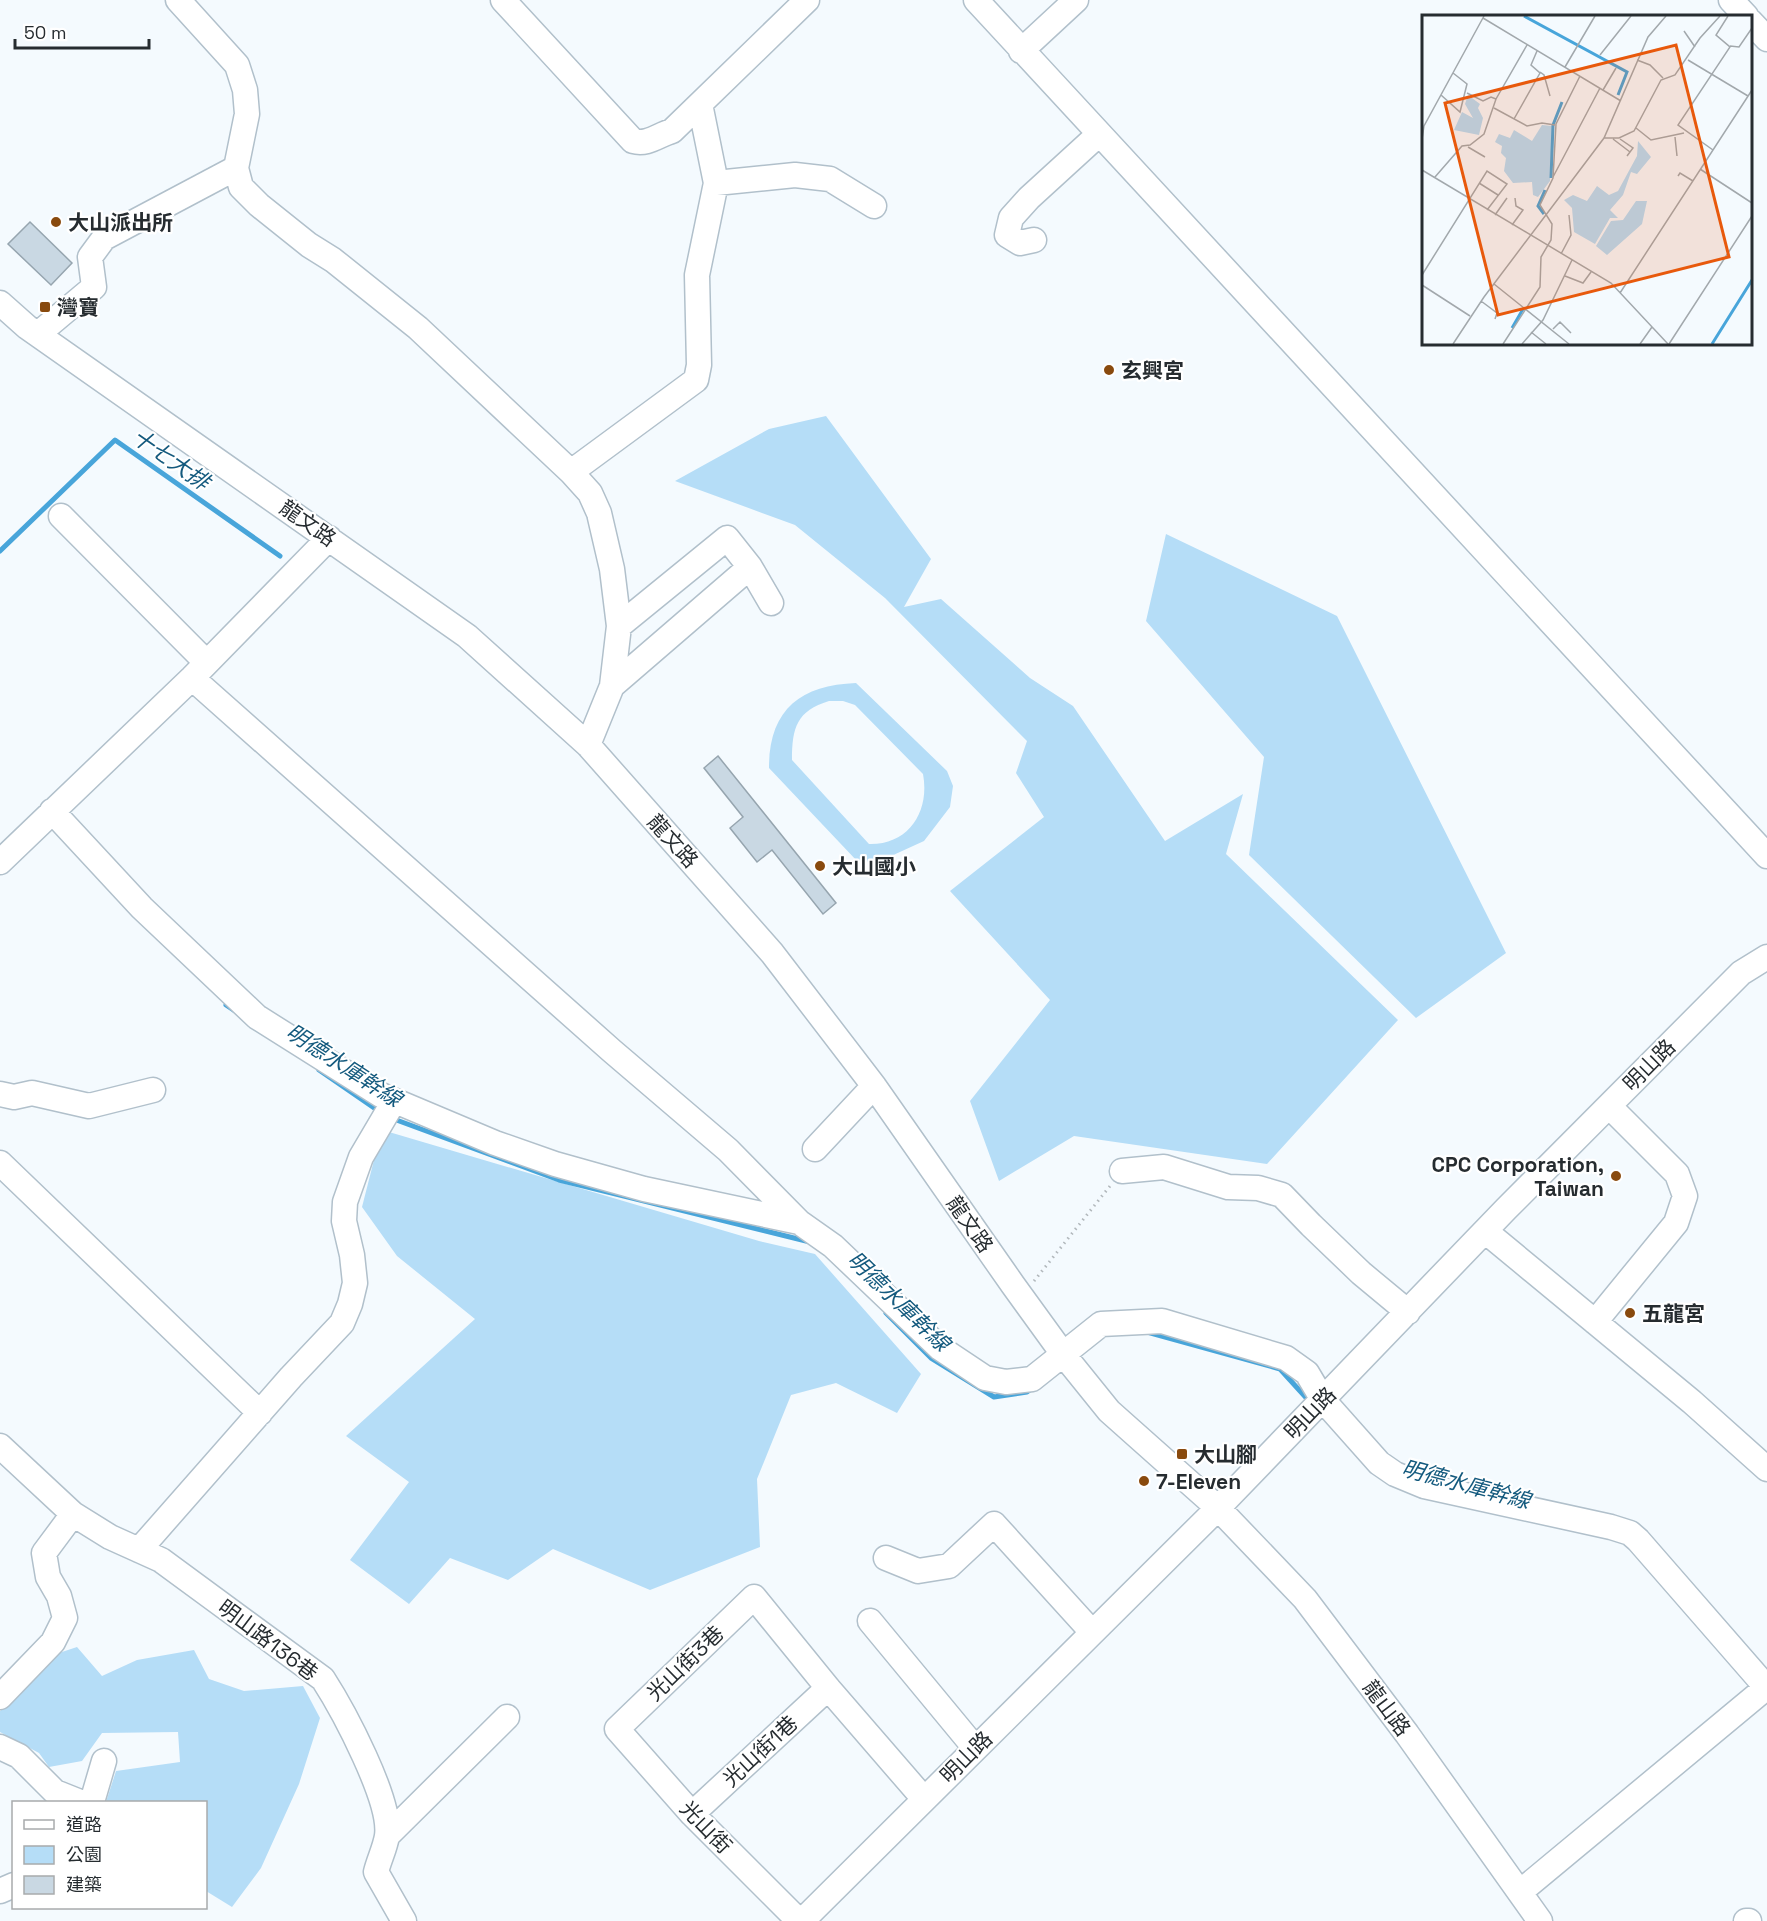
<svg xmlns="http://www.w3.org/2000/svg" width="1767" height="1921" viewBox="0 0 1767 1921" font-family="'Space Grotesk','Noto Sans TC',sans-serif">
  <rect width="100%" height="100%" fill="#f4fafe"/>
  <path fill="#b5ddf7" fill-rule="evenodd" d="M 826,416 L 931,559 L 904,607 L 941,599 L 1030,678 L 1073,706 L 1165,841 L 1243,794 L 1226,854 L 1398,1020 L 1267,1164 L 1074,1136 L 999,1181 L 970,1101 L 1050,1000 L 950,891 L 1044,817 L 1016,773 L 1027,741 L 885,598 L 795,525 L 675,481 L 769,429 Z
    M 1166,534 L 1337,616 L 1506,953 L 1416,1018 L 1249,855 L 1264,757 L 1146,621 Z
    M 856,683 L 947,771 L 953,786 L 950,807 L 924,841 L 878,862 L 857,861 L 769,768 C 769,710 800,685 856,683 ZM 829,701 L 843,701 L 855,705 L 923,774 C 930,811 909,845 869,844 L 792,760 C 792,727 797,711 829,701 Z
    M 389,1132 L 759,1241 L 815,1254 L 921,1374 L 897,1413 L 836,1383 L 791,1395 L 757,1479 L 760,1547 L 650,1590 L 553,1549 L 508,1580 L 450,1558 L 409,1604 L 350,1560 L 409,1482 L 346,1436 L 475,1319 L 397,1256 L 362,1207 L 374,1160 Z
    M 77,1647 L 102,1676 L 137,1660 L 194,1650 L 209,1679 L 244,1691 L 303,1686 L 320,1718 L 299,1784 L 261,1868 L 232,1907 L 206,1891 L 206,1802 L 106,1802 L 116,1771 L 180,1762 L 178,1732 L 102,1733 L 82,1761 L 49,1767 L 39,1753 L 0,1732 L 0,1711 L 59,1653 Z"/>
  <g fill="none" stroke-linecap="round" stroke-linejoin="round">
    <path stroke="#48a5da" stroke-width="5" d="M 0,551 L 115,440 L 280,556
      M 226,1005 L 235,1011
      M 319,1070 L 380,1112
      M 391,1118 L 559,1180 L 810,1242
      M 886,1313 L 931,1358 L 994,1397 L 1027,1392 L 1031,1389
      M 1147,1332 L 1280,1369 L 1310,1402"/>
  </g>
  <path fill="#c9d8e3" stroke="#96a5af" stroke-width="1.5" d="M 30,222 L 72,263 L 51,285 L 8,244 Z
    M 718,756 L 836,903 L 823,914 L 772,850 L 757,862 L 730,828 L 743,817 L 704,768 Z"/>
  <g fill="none" stroke-linecap="round" stroke-linejoin="round">
    <g stroke="#b1c0cb" stroke-width="27">
      <path id="minor" d="M 178,0 L 237,65 L 245,90 L 247,114 L 236,168 L 241,187 L 259,205 L 309,245 L 333,260 L 418,328 L 571,472 L 590,493 L 599,513 L 612,569 L 619,626 L 612,686 L 588,745
        M 503,0 L 633,141 C 648,145 658,135 672,131 L 807,0
        M 976,0 L 1767,856
        M 1731,0 L 1746,16
        M 1750,21 L 1767,39
        M 1021,51 L 1076,0
        M 716,183 L 795,175 L 830,179 L 874,206
        M 1034,240 L 1020,243 L 1007,235 L 1011,218 L 1029,198 L 1098,135
        M 0,303 L 27,327 L 467,636 L 588,745 L 772,953 L 874,1086 L 1013,1285 L 1063,1354 L 1109,1411 L 1218,1508 L 1305,1599 L 1407,1734 L 1540,1921
        M 38,334 L 94,287 L 90,257 L 104,238 L 236,168
        M 571,472 L 696,380 L 699,365 L 697,275 L 716,183 L 700,104
        M 61,516 L 206,662
        M 619,626 L 727,538 L 750,567 L 771,603
        M 192,678 L 612,1051 L 728,1150 L 799,1222
        M 612,686 L 750,567
        M 52,811 L 142,908 L 257,1017 L 381,1095 L 495,1143 L 555,1164 L 644,1189 L 799,1222 L 833,1246 L 940,1348 L 985,1378 L 1006,1382 L 1032,1379 L 1101,1324 L 1162,1321 L 1286,1358 L 1307,1373 L 1323,1400 L 1379,1463 L 1395,1474 L 1424,1486 L 1611,1527 L 1630,1533 L 1638,1540 L 1767,1688
        M 0,862 L 192,678 L 329,538
        M 0,1094 L 14,1097 L 32,1093 L 89,1106 L 153,1090
        M 815,1149 L 874,1086
        M 0,1163 L 260,1413
        M 1122,1171 L 1164,1167 L 1228,1187 L 1258,1188 L 1282,1195 L 1311,1225 L 1361,1273 L 1408,1312
        M 1485,1231 L 1692,1402 L 1767,1469
        M 1595,1322 L 1676,1223 L 1685,1196 L 1677,1174 L 1609,1106
        M 0,1446 L 73,1514 L 110,1537 L 161,1560 L 323,1679 C 343,1710 392,1801 387,1836 C 385,1848 379,1860 376,1872 L 404,1921
        M 139,1550 L 291,1377 L 342,1323 L 350,1304 L 355,1283 L 352,1255 L 344,1221 L 345,1202 L 361,1157 L 394,1101
        M 886,1558 L 918,1571 L 949,1566 L 994,1524 L 1092,1632
        M 870,1621 L 975,1748
        M 0,1697 L 53,1642 L 65,1618 L 59,1596 L 48,1577 L 44,1553 L 73,1514
        M 0,1747 L 19,1756 L 55,1792 L 80,1802
        M 92,1802 L 104,1761
        M 692,1814 L 828,1688
        M 387,1836 L 507,1717
        M 0,1891 L 14,1885
        M 1520,1892 L 1767,1687
        M 799,1921 L 692,1814 L 617,1729 L 754,1597 L 828,1688 L 924,1799
        M 802,1921 L 1218,1508 L 1506,1209 L 1741,973 L 1767,957
        M 1746,1921 L 1749,1921"/>
    </g>
    <path stroke="#b2b8bc" stroke-width="3" stroke-dasharray="1.5 4.5" stroke-linecap="butt" d="M 1034,1281 L 1110,1186"/>
    <use href="#minor" stroke="#fff" stroke-width="24"/>
  </g>
  <g fill="#894a0e" stroke="#fff" stroke-width="2">
    <circle cx="56" cy="222" r="6"/>
    <rect x="39" y="301" width="12" height="12" rx="3"/>
    <circle cx="1109" cy="370" r="6"/>
    <circle cx="820" cy="866" r="6"/>
    <circle cx="1616" cy="1176" r="6"/>
    <circle cx="1630" cy="1313" r="6"/>
    <rect x="1176" y="1448" width="12" height="12" rx="3"/>
    <circle cx="1144" cy="1481" r="6"/>
  </g>
  <g text-anchor="middle" dominant-baseline="central" stroke-width="4.5" stroke-linejoin="round" paint-order="stroke">
    <g font-size="21" font-weight="bold" fill="#262c30" stroke="#fff" text-anchor="start">
      <text x="68" y="222">大山派出所</text>
      <text x="57" y="307">灣寶</text>
      <text x="1121" y="370">玄興宮</text>
      <text x="832" y="866">大山國小</text>
      <text x="1604" y="1164" text-anchor="end">CPC Corporation,<tspan x="1604" dy="24">Taiwan</tspan></text>
      <text x="1642" y="1313">五龍宮</text>
      <text x="1194" y="1454">大山腳</text>
      <text x="1156" y="1481">7-Eleven</text>
    </g>
    <g font-size="21" fill="#262c30" stroke="#fff">
      <text transform="translate(308 523) rotate(35)">龍文路</text>
      <text transform="translate(673 841) rotate(48)">龍文路</text>
      <text transform="translate(1649 1065) rotate(-45)">明山路</text>
      <text transform="translate(970 1224) rotate(55)">龍文路</text>
      <text transform="translate(1310 1413) rotate(-46)">明山路</text>
      <text transform="translate(268 1640) rotate(37)">明山路136巷</text>
      <text transform="translate(685 1663) rotate(-44)">光山街3巷</text>
      <text transform="translate(1387 1708) rotate(53)">龍山路</text>
      <text transform="translate(760 1751) rotate(-43)">光山街1巷</text>
      <text transform="translate(966 1757) rotate(-45)">明山路</text>
      <text transform="translate(706 1827) rotate(46)">光山街</text>
    </g>
    <g font-size="22" font-style="italic" fill="#145a7e" stroke="#fff">
      <text transform="translate(171 459) rotate(35)">十七大排</text>
      <text transform="translate(344 1065) rotate(33)">明德水庫幹線</text>
      <text transform="translate(899 1301) rotate(44)">明德水庫幹線</text>
      <text transform="translate(1466 1484) rotate(15)">明德水庫幹線</text>
    </g>
  </g>
  <g transform="translate(1422 15)">
    <rect width="330" height="330" fill="#f4fafe"/>
    <path d="M 46,80 L 58,89 L 56,93 L 61,103 L 57,120 L 32,115 L 40,97 L 51,103 L 43,89 ZM 120,110 L 130,111 L 128,166 L 116,182 L 111,180 L 110,167 L 91,168 L 82,156 L 84,143 L 79,138 L 80,131 L 73,127 L 77,119 L 88,123 L 92,115 L 110,126 ZM 216,126 L 229,142 L 215,159 L 209,157 L 201,180 L 188,195 L 196,203 L 188,203 L 173,229 L 152,217 L 150,193 L 142,185 L 151,180 L 165,186 L 175,171 L 187,180 L 196,176 L 215,141 ZM 214,186 L 225,186 L 220,209 L 185,240 L 174,231 L 189,206 L 201,205 Z" fill="#b5ddf7"/>
    <path fill="none" stroke="#48a5da" stroke-width="3" d="M 102,1 L 205,57 L 196,80M 129,163 L 131,110 L 140,87M 122,199 L 116,191 L 123,175M 90,313 L 101,294M 290,329 L 330,265"/>
    <path fill="none" stroke="#a2a8ac" stroke-width="1.5" d="M 61,3 L 199,86M 262,16 L 273,32M 308,31 L 317,32 L 330,13M 178,40 L 209,1M 215,45 L 228,50 L 241,63M 266,45 L 326,81M 143,52 L 173,1M 118,57 L 122,60 L 128,81M 181,75 L 194,53M 45,78 L 61,86 L 69,82 L 74,84M 19,80 L 38,97 L 45,69 L 31,58M 72,93 L 105,111 L 120,108 L 133,110M 92,104 L 118,58 L 109,50 L 115,36M 214,113 L 229,125 L 262,118M 253,122 L 255,141M 182,123 L 197,123 L 212,116 L 239,65 L 253,60 L 278,23 L 298,1M 0,124 L 2,111 L 62,1M 191,124 L 208,137M 198,124 L 211,133 L 205,141M 46,132 L 63,142M 291,135 L 256,110 L 308,32 L 294,20 L 306,1M 278,154 L 330,188M 0,155 L 189,268 L 246,329M 256,161 L 258,158 L 271,166M 13,162 L 40,131 L 48,130 L 62,119 L 74,84 L 105,30M 131,162 L 178,73M 57,168 L 76,180M 73,200 L 85,183M 90,210 L 101,195 L 94,191 L 93,183M 139,239 L 149,220 L 147,200M 0,260 L 65,156 L 85,169 L 65,195M 143,261 L 161,268 L 169,257M 72,269 L 147,329M 0,270 L 48,301M 198,278 L 330,75M 59,286 L 75,298 L 73,304M 131,314 L 138,307 L 149,318M 109,317 L 124,329M 31,329 L 62,282 L 182,123 L 226,22 L 244,1M 81,329 L 118,272 L 119,242 L 129,225 L 130,209 L 118,190 L 131,163 L 134,109 L 158,61M 100,329 L 121,305 L 150,245M 218,329 L 230,312M 247,329 L 330,201"/>
    <path fill="#e8590c" fill-opacity="0.15" stroke="#e8590c" stroke-width="3" d="M 254,30 L 307,242 L 76,300 L 23,88 Z"/>
    <rect width="330" height="330" fill="none" stroke="#262c30" stroke-width="3"/>
  </g>
  <rect x="12" y="1801" width="195" height="108" fill="#ffffff" stroke="#a8abac" stroke-width="1.5"/>
  <rect x="24" y="1820" width="30" height="9" fill="#ffffff" stroke="#a8abac" stroke-width="1.5"/>
  <text x="66" y="1831" font-size="18" fill="#262c30">道路</text>
  <rect x="24" y="1846" width="30" height="18" fill="#b5ddf7" stroke="#a8abac" stroke-width="1.5"/>
  <text x="66" y="1861" font-size="18" fill="#262c30">公園</text>
  <rect x="24" y="1876" width="30" height="18" fill="#c9d8e3" stroke="#a8abac" stroke-width="1.5"/>
  <text x="66" y="1891" font-size="18" fill="#262c30">建築</text>
  <path d="M15 39v9h134v-9" fill="none" stroke="#262c30" stroke-width="3"/>
  <text x="24" y="39" font-size="18" fill="#262c30" stroke="#ffffff" stroke-width="4.5" paint-order="stroke">50 m</text>
</svg>
